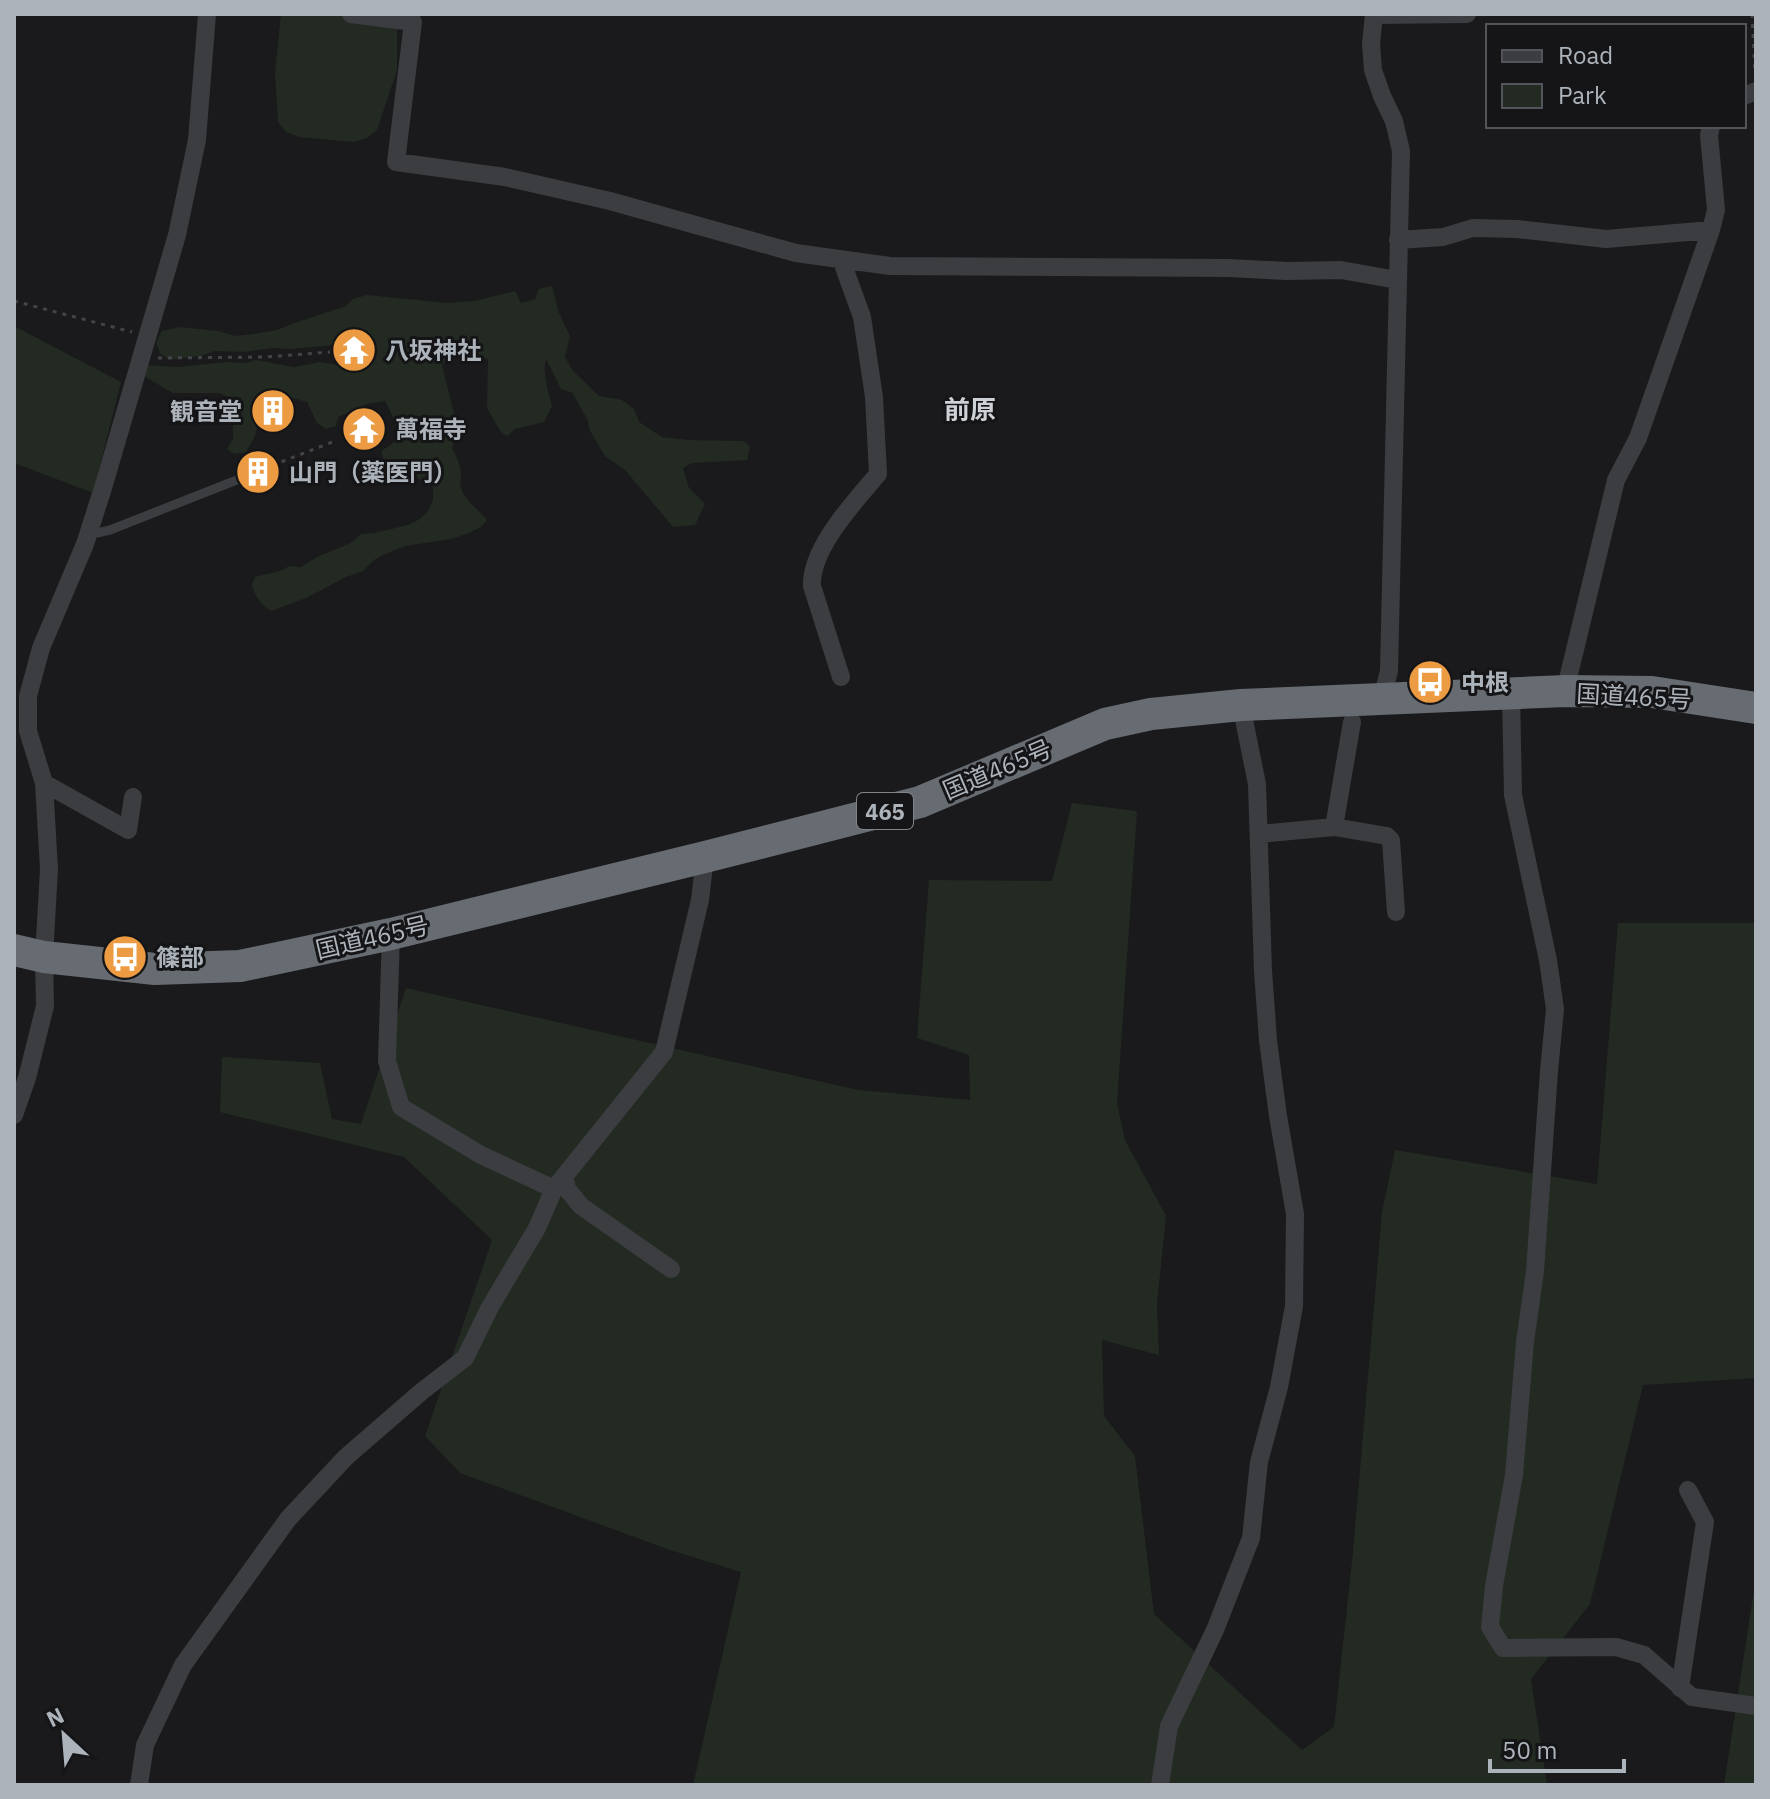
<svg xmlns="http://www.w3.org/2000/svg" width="1770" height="1799" viewBox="0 0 1770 1799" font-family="'IBM Plex Sans','Noto Sans JP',sans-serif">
  <rect width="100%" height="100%" fill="#1a1a1c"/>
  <path fill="#222a22" d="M 281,14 L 397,14 L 397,70 L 377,130 L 367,138 L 353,142 L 299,137 L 286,132 L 278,122 L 275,73 Z
    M 552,286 L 559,313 L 570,336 L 565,357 L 573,371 L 599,396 L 622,400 L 634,409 L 639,422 L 662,437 L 689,440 L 744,441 L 750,447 L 747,460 L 692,463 L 683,468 L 689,488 L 705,504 L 695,525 L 673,527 L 625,470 L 605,456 L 589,429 L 588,421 L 573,393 L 561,389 L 546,359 C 542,373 548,391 552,406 L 544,422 L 515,429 L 507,436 L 501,432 L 487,408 L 488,360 C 475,349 452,351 442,365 L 457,426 L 456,436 L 452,448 C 457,457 460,464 461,474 C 461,482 459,480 461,488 C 465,501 478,509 487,520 L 481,527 L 469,533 L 451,539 L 405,546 L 383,555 L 374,560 L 363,571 L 346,577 L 306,598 L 271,611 C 260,604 256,598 252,585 L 255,577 C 268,573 278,574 289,566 L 301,567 L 317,557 L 351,543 L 361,534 L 374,533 L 408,525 L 420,519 L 428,511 L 433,500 L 433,484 C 420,483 416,478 410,467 L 391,465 L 384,460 L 381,451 C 385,448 390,446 394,442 C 402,432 390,411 385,401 L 367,404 L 338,417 L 336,426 L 326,429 L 317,423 L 307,402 L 293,398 L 266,397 L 254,406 C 253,414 257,419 257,426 C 257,435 250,444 246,452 L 234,454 L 227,449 L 233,439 L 233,400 L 220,393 L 173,393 L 144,376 L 145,365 L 178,367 L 227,362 L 246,363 L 256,360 L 294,367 L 320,362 L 338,365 L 346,363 L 363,362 L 363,356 L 377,355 L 376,345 L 363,345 L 362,339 L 346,339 L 332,345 L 292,349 L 272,348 L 244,352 L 215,351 L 200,356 L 169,360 L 160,353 L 156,342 L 162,331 L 180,327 L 218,331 L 235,336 L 254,334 L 277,330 L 300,321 L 344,307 L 353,299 L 367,295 L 447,303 L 474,301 L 515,291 L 521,303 L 535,299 L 539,289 Z
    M 14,326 L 121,382 L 93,493 L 14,463 Z
    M 1072,803 L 1137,811 L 1117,1103 L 1125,1140 L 1166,1216 L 1157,1304 L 1159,1355 L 1102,1340 L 1104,1416 L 1135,1456 L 1154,1614 L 1302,1750 L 1334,1727 L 1353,1552 L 1382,1212 L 1395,1150 L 1597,1184 L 1618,923 L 1756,923 L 1756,1378 L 1643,1385 L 1590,1604 L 1531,1679 L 1547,1785 L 693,1785 L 741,1572 L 670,1550 L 460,1473 L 425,1436 L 492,1240 L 404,1157 L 220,1112 L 222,1057 L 320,1063 L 332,1119 L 361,1124 L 406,988 L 858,1090 L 970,1100 L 969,1055 L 917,1038 L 929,880 L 1052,881 Z
    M 1756,1577 L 1756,1785 L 1724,1785 Z"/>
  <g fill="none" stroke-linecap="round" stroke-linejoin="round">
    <path stroke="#414448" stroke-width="3" stroke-dasharray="4 6" stroke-linecap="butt" d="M 1752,14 L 1755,74
      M 14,301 L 132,332
      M 158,358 L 265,357 L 330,352
      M 263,469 L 335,441"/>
    <path stroke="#3b3d41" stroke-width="9" d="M 89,532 L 97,533 L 110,530 L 252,474"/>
    <path stroke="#3b3d41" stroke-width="18" d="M 351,14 L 413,22 L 396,162 L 505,177 L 610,201 L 796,253 L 890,266 L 1228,268 L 1287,271 L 1341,270 L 1397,280
      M 1374,14 L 1371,44 L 1373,70 L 1382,96 L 1394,121 L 1401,151 L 1389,671 L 1382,698
      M 1374,15 L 1467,14
      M 1744,96 L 1756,91
      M 1398,240 L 1443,237 L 1473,228 L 1517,229 L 1606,239 L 1711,230
      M 841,677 L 812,586 C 810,549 855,501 878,474 L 874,397 L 862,317 L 841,259
      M 1565,691 L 1616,480 L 1638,438 L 1711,230 L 1716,210 L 1709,135 L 1711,126
      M 1511,693 L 1513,795 L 1548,960 L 1555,1009 L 1549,1071 L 1535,1271 L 1525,1342 L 1514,1475 L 1494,1586 L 1490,1627 L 1503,1648 L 1616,1647 L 1644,1655 L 1692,1697 L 1756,1706
      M 44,783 L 128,830 L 133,797
      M 1334,827 L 1352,722
      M 1259,834 L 1334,827 L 1387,836 L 1391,840 L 1396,912
      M 391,934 L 387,1061 L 401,1107 L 481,1155 L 554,1189
      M 14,1115 L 27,1078 L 45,1006 L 44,957 L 49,869 L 44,783 L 28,731 L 28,696 L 41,648 L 85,544 L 103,488 L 177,235 L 197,140 L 207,14
      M 564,1177 L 567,1189 L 581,1206 L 671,1269
      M 1680,1688 L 1705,1522 L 1688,1490
      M 139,1785 L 145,1745 L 183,1665 L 288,1519 L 346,1457 L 421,1392 L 465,1358 L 490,1307 L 537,1228 L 554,1189 L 664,1052 L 700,900 L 705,857
      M 1160,1785 L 1169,1726 L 1215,1630 L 1251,1538 L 1259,1462 L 1279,1387 L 1294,1306 L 1295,1214 L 1278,1116 L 1268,1040 L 1263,971 L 1257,784 L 1241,705"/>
    <path stroke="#676c72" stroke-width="32" d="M 14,950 L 44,957 L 155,969 L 240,966 L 391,934 L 705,857 L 920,802 L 1105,724 L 1151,714 L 1241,705 L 1565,691 L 1652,692 L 1756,708"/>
  </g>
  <defs>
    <g id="temple-disc" transform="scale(2.3)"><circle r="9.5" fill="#ec9b42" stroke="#151517"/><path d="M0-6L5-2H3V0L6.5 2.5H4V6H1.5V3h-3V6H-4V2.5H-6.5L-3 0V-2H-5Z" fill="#fff"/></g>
    <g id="building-disc" transform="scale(2.3)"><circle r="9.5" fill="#ec9b42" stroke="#151517"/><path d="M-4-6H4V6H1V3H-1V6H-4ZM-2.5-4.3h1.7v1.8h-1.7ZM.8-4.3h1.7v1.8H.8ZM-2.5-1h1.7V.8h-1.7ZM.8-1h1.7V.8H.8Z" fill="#fff"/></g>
    <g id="bus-disc" transform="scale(2.3)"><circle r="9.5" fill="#ec9b42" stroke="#151517"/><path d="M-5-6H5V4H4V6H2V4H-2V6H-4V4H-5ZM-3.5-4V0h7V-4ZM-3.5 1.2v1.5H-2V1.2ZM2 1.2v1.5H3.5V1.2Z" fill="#fff"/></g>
  </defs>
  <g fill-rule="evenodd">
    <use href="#temple-disc" x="354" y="350"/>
    <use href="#building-disc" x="273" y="411"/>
    <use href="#temple-disc" x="364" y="429"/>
    <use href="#building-disc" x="258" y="472"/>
    <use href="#bus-disc" x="1430" y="682"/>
    <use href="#bus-disc" x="125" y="957"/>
  </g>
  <g text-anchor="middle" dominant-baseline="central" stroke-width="6" stroke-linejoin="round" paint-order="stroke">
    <rect fill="#151517" stroke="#7f848a" stroke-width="2" x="857" y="793" width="56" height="36" rx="6"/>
    <g font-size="22" font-weight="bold" fill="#adb3bb">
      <text x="885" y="811">465</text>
    </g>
    <g font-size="24" font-weight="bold" fill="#adb3bb" stroke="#151517" text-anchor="start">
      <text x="385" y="350">八坂神社</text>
      <text x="242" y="411" text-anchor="end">観音堂</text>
      <text x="395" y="429">萬福寺</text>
      <text x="289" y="472">山門（薬医門）</text>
      <text x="1461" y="682">中根</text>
      <text x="156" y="957">篠部</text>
    </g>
    <g font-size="24" fill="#adb3bb" stroke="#151517">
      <text transform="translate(1634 696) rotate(3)">国道465号</text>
      <text transform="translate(997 769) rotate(-23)">国道465号</text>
      <text transform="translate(372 937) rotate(-13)">国道465号</text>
    </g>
    <g font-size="26" font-weight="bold" fill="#ced2d7" stroke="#151517">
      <text x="970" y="409">前原</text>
    </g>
  </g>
  <rect width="1770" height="1799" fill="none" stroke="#adb3bb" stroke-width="32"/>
  <rect x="1486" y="24" width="260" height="104" fill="#151517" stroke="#525459" stroke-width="2"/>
  <rect x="1502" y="50" width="40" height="12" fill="#3b3d41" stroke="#525459" stroke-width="2"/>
  <text x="1558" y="64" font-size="24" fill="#adb3bb">Road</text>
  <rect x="1502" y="84" width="40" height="24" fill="#222a22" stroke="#525459" stroke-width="2"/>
  <text x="1558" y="104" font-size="24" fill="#adb3bb">Park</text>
  <g transform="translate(64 1735) rotate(334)" stroke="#151517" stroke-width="6" paint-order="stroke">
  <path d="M0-6L14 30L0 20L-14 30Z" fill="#adb3bb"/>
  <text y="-12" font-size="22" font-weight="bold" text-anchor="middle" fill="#adb3bb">N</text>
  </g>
  <path d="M1490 1759v12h134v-12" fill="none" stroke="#adb3bb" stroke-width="4"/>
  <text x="1502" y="1759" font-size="24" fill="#adb3bb" stroke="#151517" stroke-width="6" paint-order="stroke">50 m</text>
</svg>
